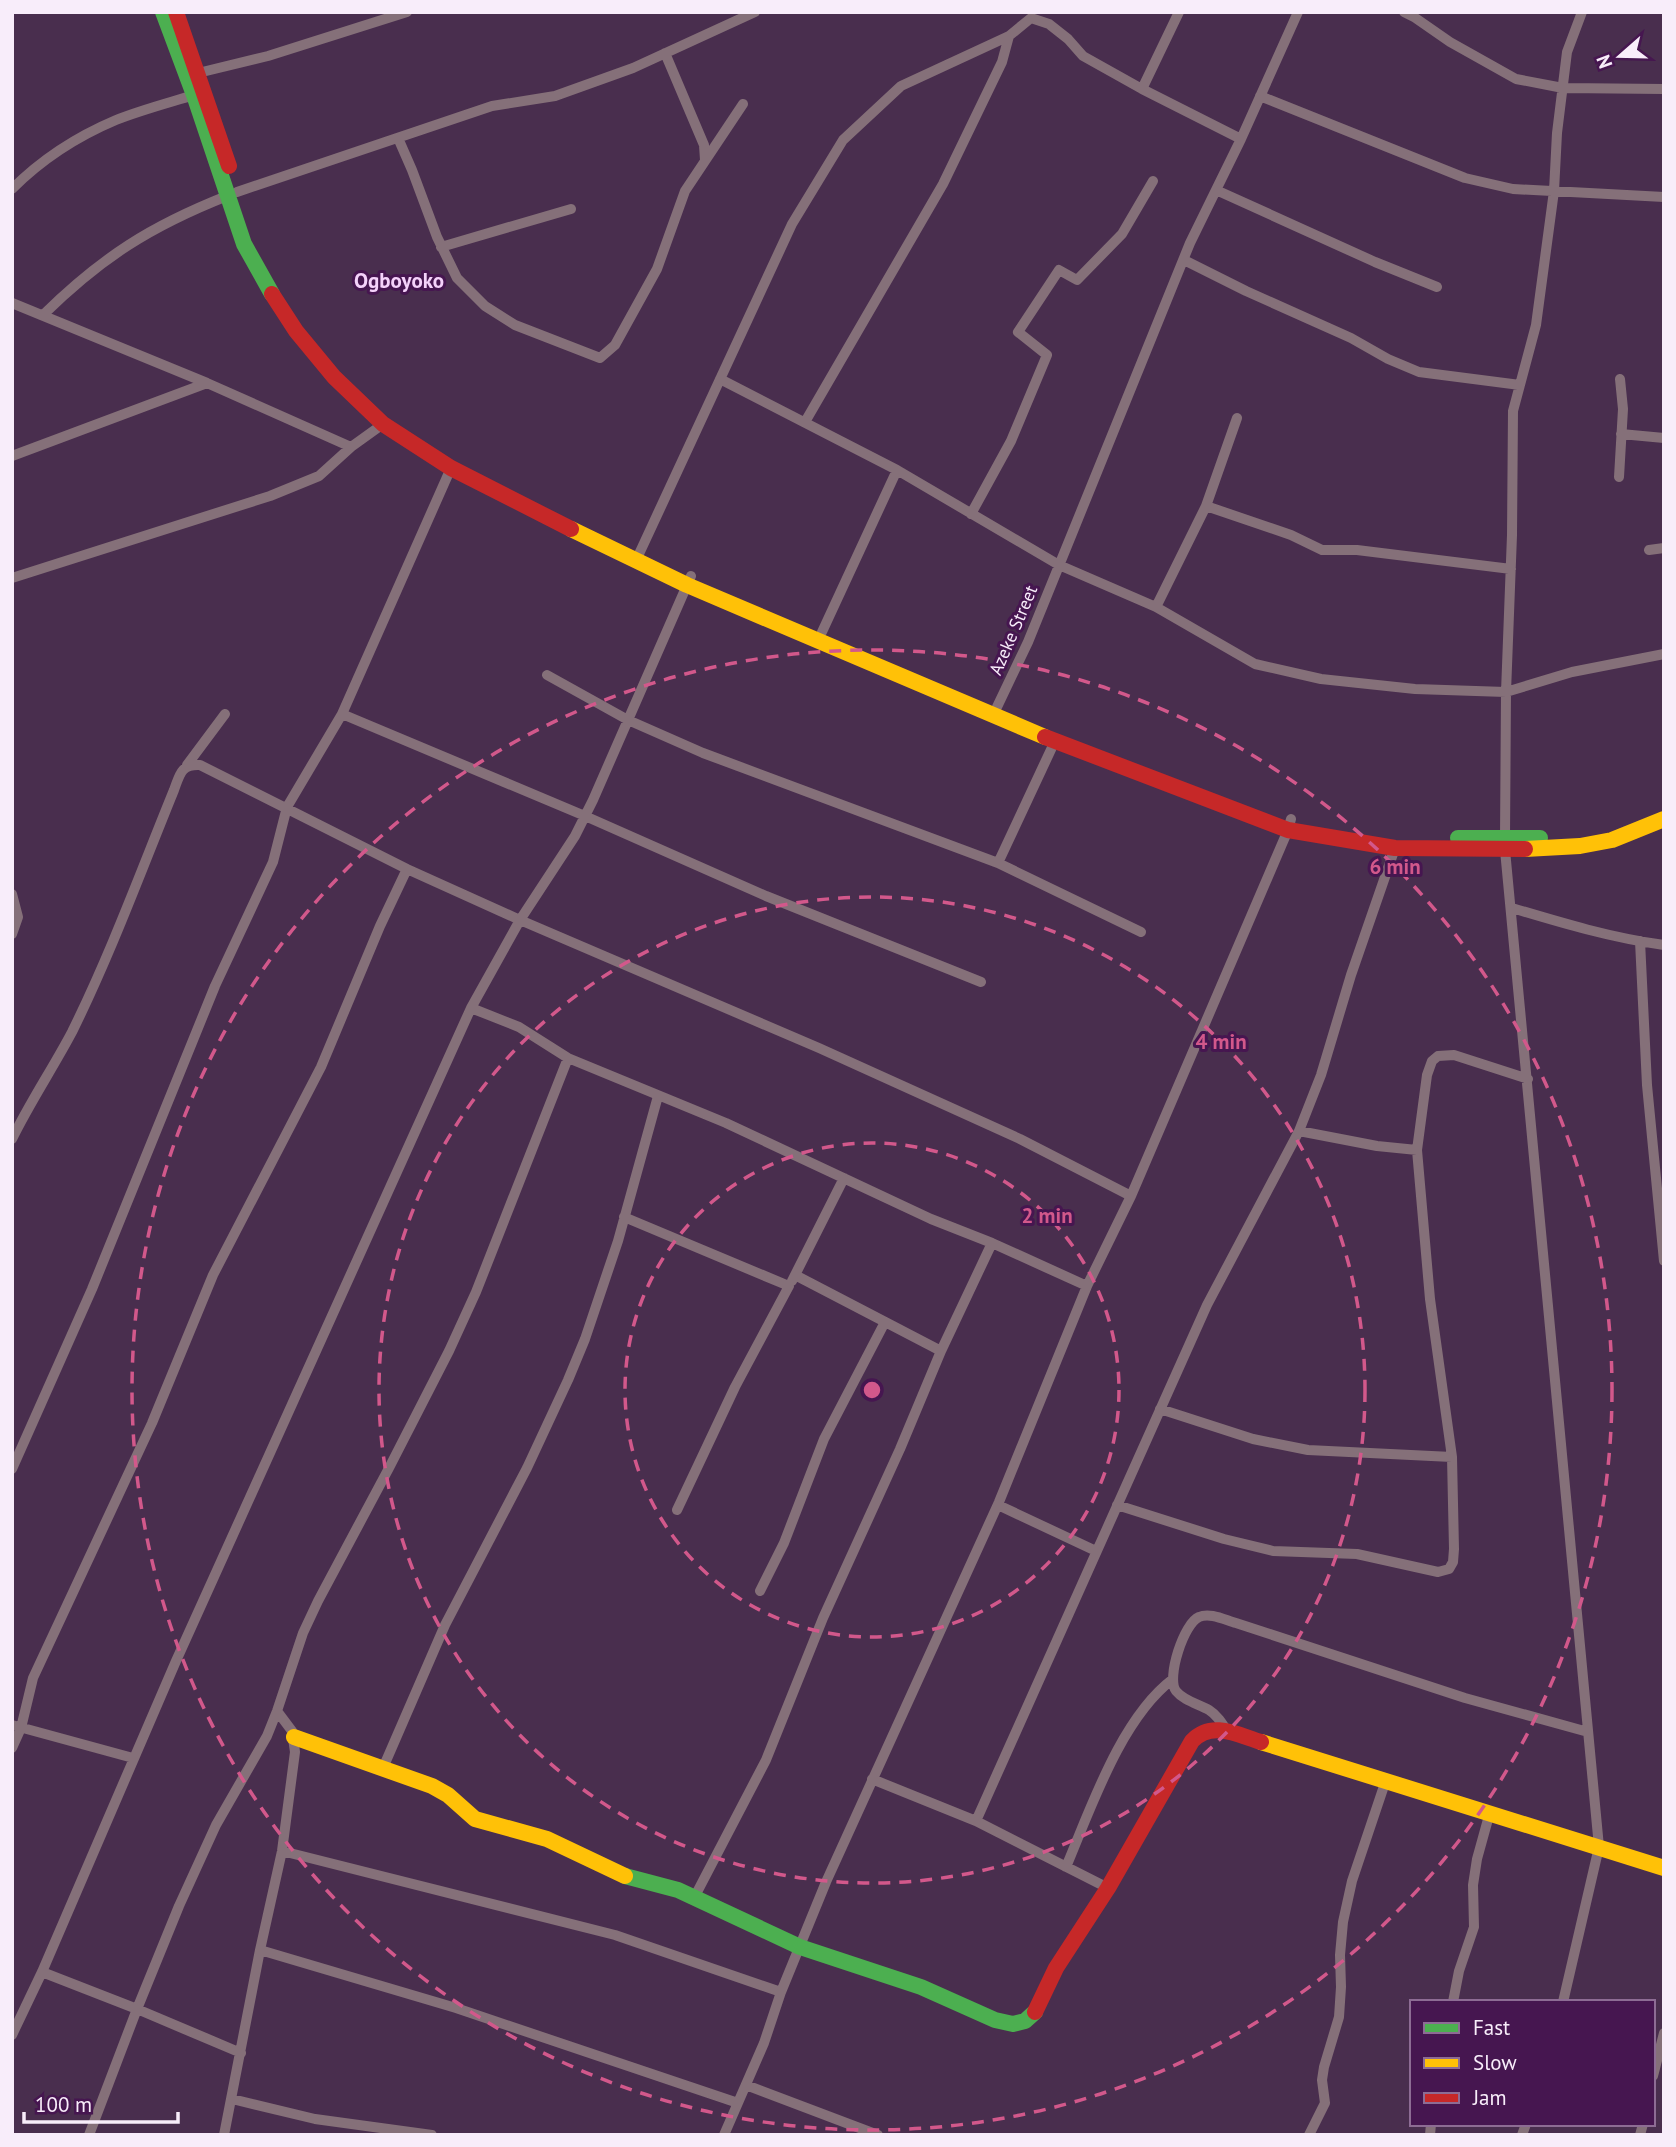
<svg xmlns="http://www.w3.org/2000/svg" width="1676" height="2147" viewBox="0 0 1676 2147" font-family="'PT Sans',sans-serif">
  <rect width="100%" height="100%" fill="#492e4e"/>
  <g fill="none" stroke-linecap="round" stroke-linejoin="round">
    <path stroke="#857079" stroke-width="10" d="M 1404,12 L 1414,17 L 1450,42 L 1516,79 L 1563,88 L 1664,89
      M 665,53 L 704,145 L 705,160
      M 198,73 L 268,56 L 407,12
      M 1142,89 L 1179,12
      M 1260,96 L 1465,178 L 1513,189 L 1664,197
      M 398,138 L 412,170 L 437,237 L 457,278 L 485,306 L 515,325 L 600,358 L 615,345 L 657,269 L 685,191 L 743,104
      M 12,189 C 41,160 78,136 116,120 C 141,110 168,103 194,95
      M 1216,190 L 1375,262 L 1437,287
      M 237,192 L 492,106 L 555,96 L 633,68 L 755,12
      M 441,247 L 571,209
      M 1184,260 L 1246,291 L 1351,338 L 1388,359 L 1419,372 L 1520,385
      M 12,303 L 207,383 L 351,447
      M 43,315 C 102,257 151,226 227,196
      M 720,379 L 897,470 L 1059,565 L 1156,607 L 1255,664 L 1321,679 L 1415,689 L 1506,692 L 1572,672 L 1664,654
      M 805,422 L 943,184 L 1002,62 L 1009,36
      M 1621,434 L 1664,438
      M 12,456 L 207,383
      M 1619,477 L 1623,409 L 1620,379
      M 1206,506 L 1291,535 L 1322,550 L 1357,550 L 1511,569
      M 971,514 L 1011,441 L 1047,355 L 1018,332 L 1059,270 L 1077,280 L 1122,234 L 1153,181
      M 1649,550 L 1664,548
      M 630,559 L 639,554 L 792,224 L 843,140 L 901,86 L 1009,36 L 1031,18 L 1049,24 L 1068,39 L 1083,56 L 1142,89 L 1241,139
      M 12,578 L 270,496 L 319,476 L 351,447 L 383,424
      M 1156,607 L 1206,506 L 1237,418
      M 822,632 L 897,470
      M 547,675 L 628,720 L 703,753 L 998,863 L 1141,932
      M 997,707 L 1028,642 L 1190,243 L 1241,139 L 1298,12
      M 342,714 L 585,816 L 766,896 L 981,982
      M 187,765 L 225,714
      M 1505,838 L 1506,692 L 1512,535 L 1513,411 L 1536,325 L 1554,191 L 1557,133 L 1567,52 L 1582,12
      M 1505,850 L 1599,1847 L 1563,2002
      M 998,863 L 1055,741
      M 12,894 L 18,917 L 12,934
      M 1512,908 C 1562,923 1612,938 1664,945
      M 1640,941 L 1647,1085 L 1664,1261
      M 471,1008 L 519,1027 L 568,1058 L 726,1123 L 931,1219 L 992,1243 L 1087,1286
      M 1299,1131 L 1377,1146 L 1417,1150
      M 12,1139 C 30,1102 53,1068 72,1032 C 111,953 141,871 174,790 C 180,774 181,764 200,765 L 407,869 L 520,920 L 819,1048 L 1020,1139 L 1131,1196
      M 624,1217 L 789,1286 L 735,1387 L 677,1510
      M 795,1275 L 941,1351
      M 792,1281 L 844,1178
      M 1160,1409 L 1253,1439 L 1308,1450 L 1452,1457
      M 12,1469 L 92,1289 L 215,986 L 273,862 L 287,807 L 342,714 L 451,468
      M 998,1505 L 1096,1551
      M 1117,1505 L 1224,1539 L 1273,1551 L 1357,1554 L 1438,1572 L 1449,1569 L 1453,1562 L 1454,1549 L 1452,1457 L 1430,1299 L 1417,1150 L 1427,1075 L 1432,1061 L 1438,1056 L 1454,1055 L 1528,1079
      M 760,1591 L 784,1543 L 824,1439 L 885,1322
      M 12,1725 L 133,1758
      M 1227,1731 C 1222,1723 1217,1715 1209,1710 C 1199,1704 1184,1701 1176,1691 C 1166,1678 1184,1623 1199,1617 C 1210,1612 1225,1620 1236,1623 L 1465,1698 L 1588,1732
      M 12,1748 L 21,1728 L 33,1678 L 152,1423 L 213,1275 L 321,1067 L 380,926 L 407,869
      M 383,1768 L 445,1625 L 527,1468 L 568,1380 L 585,1339 L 618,1241 L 658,1096
      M 872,1779 L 976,1821 L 1108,1888
      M 976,1821 L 1207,1305 L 1299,1131 L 1321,1075 L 1351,975 L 1395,848
      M 282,1851 L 615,1935 L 781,1992
      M 1066,1867 C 1091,1808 1121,1718 1173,1679
      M 694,1898 L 766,1760 L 823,1618 L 900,1449 L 941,1351 L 992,1243
      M 260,1950 L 456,2008 L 738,2103
      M 42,1972 L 137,2009 L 241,2053
      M 1453,2002 L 1459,1971 L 1474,1927 L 1473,1885 L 1477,1859 L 1490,1812
      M 12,2035 L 42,1972 L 176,1661 L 471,1008 L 520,920 L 575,836 L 593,800 L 691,576
      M 1653,2076 L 1664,2033
      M 746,2085 L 878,2135
      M 232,2099 L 315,2119 L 432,2135
      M 89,2135 L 137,2009 L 179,1906 L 216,1825 L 267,1736 L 277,1711 L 303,1633 L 318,1601 L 389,1468 L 449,1351 L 476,1292 L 568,1058
      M 224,2135 L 260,1950 L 282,1851 L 295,1752 L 292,1731 L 277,1711
      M 724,2135 L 764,2043 L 781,1992 L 826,1882 L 999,1502 L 1087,1286 L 1131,1196 L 1288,830 L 1291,819
      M 1309,2135 L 1325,2103 L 1322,2080 L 1324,2067 L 1339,2017 L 1341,1987 L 1340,1955 L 1343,1922 L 1352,1881 L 1386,1780
      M 1430,2135 L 1431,2124
      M 1522,2135 L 1526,2124
      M 1640,2135 L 1643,2124"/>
    <path stroke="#4caf50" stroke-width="16" d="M 163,12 L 194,95 L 244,244 L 272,294
      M 1458,838 L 1540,838
      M 625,1876 L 678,1890 L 800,1947 L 921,1987 L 995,2020 L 1013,2024 L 1025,2021 L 1035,2012"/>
    <path stroke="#ffc107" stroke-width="16" d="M 571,529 L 687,585 L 1045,737
      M 1525,849 L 1580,846 L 1612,840 L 1664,819
      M 294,1737 L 432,1786 L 448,1795 L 475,1819 L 547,1839 L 625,1876
      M 1261,1742 L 1664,1868"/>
    <path stroke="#c62828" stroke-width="16" d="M 176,12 L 229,166
      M 272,294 L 296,331 L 334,377 L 383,424 L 451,468 L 571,529
      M 1045,737 L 1288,830 L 1395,848 L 1525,849
      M 1035,2012 L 1056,1968 L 1108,1888 L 1192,1741 C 1212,1720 1238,1735 1261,1742"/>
  </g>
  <g fill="none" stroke="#d2588b" stroke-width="3.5" stroke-dasharray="12 9">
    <circle cx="872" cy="1390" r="247"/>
    <circle cx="872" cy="1390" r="493"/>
    <circle cx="872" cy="1390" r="740"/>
  </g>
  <g text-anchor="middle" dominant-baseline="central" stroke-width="6" stroke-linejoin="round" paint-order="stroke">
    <g font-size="18" fill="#f8edfa" stroke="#461650">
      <text transform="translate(1013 630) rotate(-67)">Azeke Street</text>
    </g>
    <g font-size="21" font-weight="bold" fill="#f4d2fa" stroke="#461650">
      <text x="399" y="280">Ogboyoko</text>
    </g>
  </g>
  <circle cx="872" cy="1390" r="10" fill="#d2588b" stroke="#461650" stroke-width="3.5"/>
  <g font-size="21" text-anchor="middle" font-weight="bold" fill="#d2588b" stroke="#461650" stroke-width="6" stroke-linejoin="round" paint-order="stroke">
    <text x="1395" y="874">6 min</text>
    <text x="1221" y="1049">4 min</text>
    <text x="1047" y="1223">2 min</text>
  </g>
  <rect width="1676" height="2147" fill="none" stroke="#f8edfa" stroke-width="28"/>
  <rect x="1410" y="2000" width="245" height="126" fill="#461650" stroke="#8d6c94" stroke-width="2"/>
  <rect x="1424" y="2023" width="35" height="10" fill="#4caf50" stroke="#8d6c94" stroke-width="2"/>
  <text x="1473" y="2035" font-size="21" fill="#f8edfa">Fast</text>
  <rect x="1424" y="2058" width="35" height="10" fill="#ffc107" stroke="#8d6c94" stroke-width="2"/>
  <text x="1473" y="2070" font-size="21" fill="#f8edfa">Slow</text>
  <rect x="1424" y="2093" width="35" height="10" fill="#c62828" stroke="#8d6c94" stroke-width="2"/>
  <text x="1473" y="2105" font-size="21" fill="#f8edfa">Jam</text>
  <g transform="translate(1620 56) rotate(250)" stroke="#461650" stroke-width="5" paint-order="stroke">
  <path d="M0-5L12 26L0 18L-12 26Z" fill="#f8edfa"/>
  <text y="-10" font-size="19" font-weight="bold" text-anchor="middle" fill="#f8edfa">N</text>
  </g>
  <path d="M24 2112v10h154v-10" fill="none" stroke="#f8edfa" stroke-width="3.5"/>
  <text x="35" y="2112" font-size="21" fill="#f8edfa" stroke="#461650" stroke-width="5" paint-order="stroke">100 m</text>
</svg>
